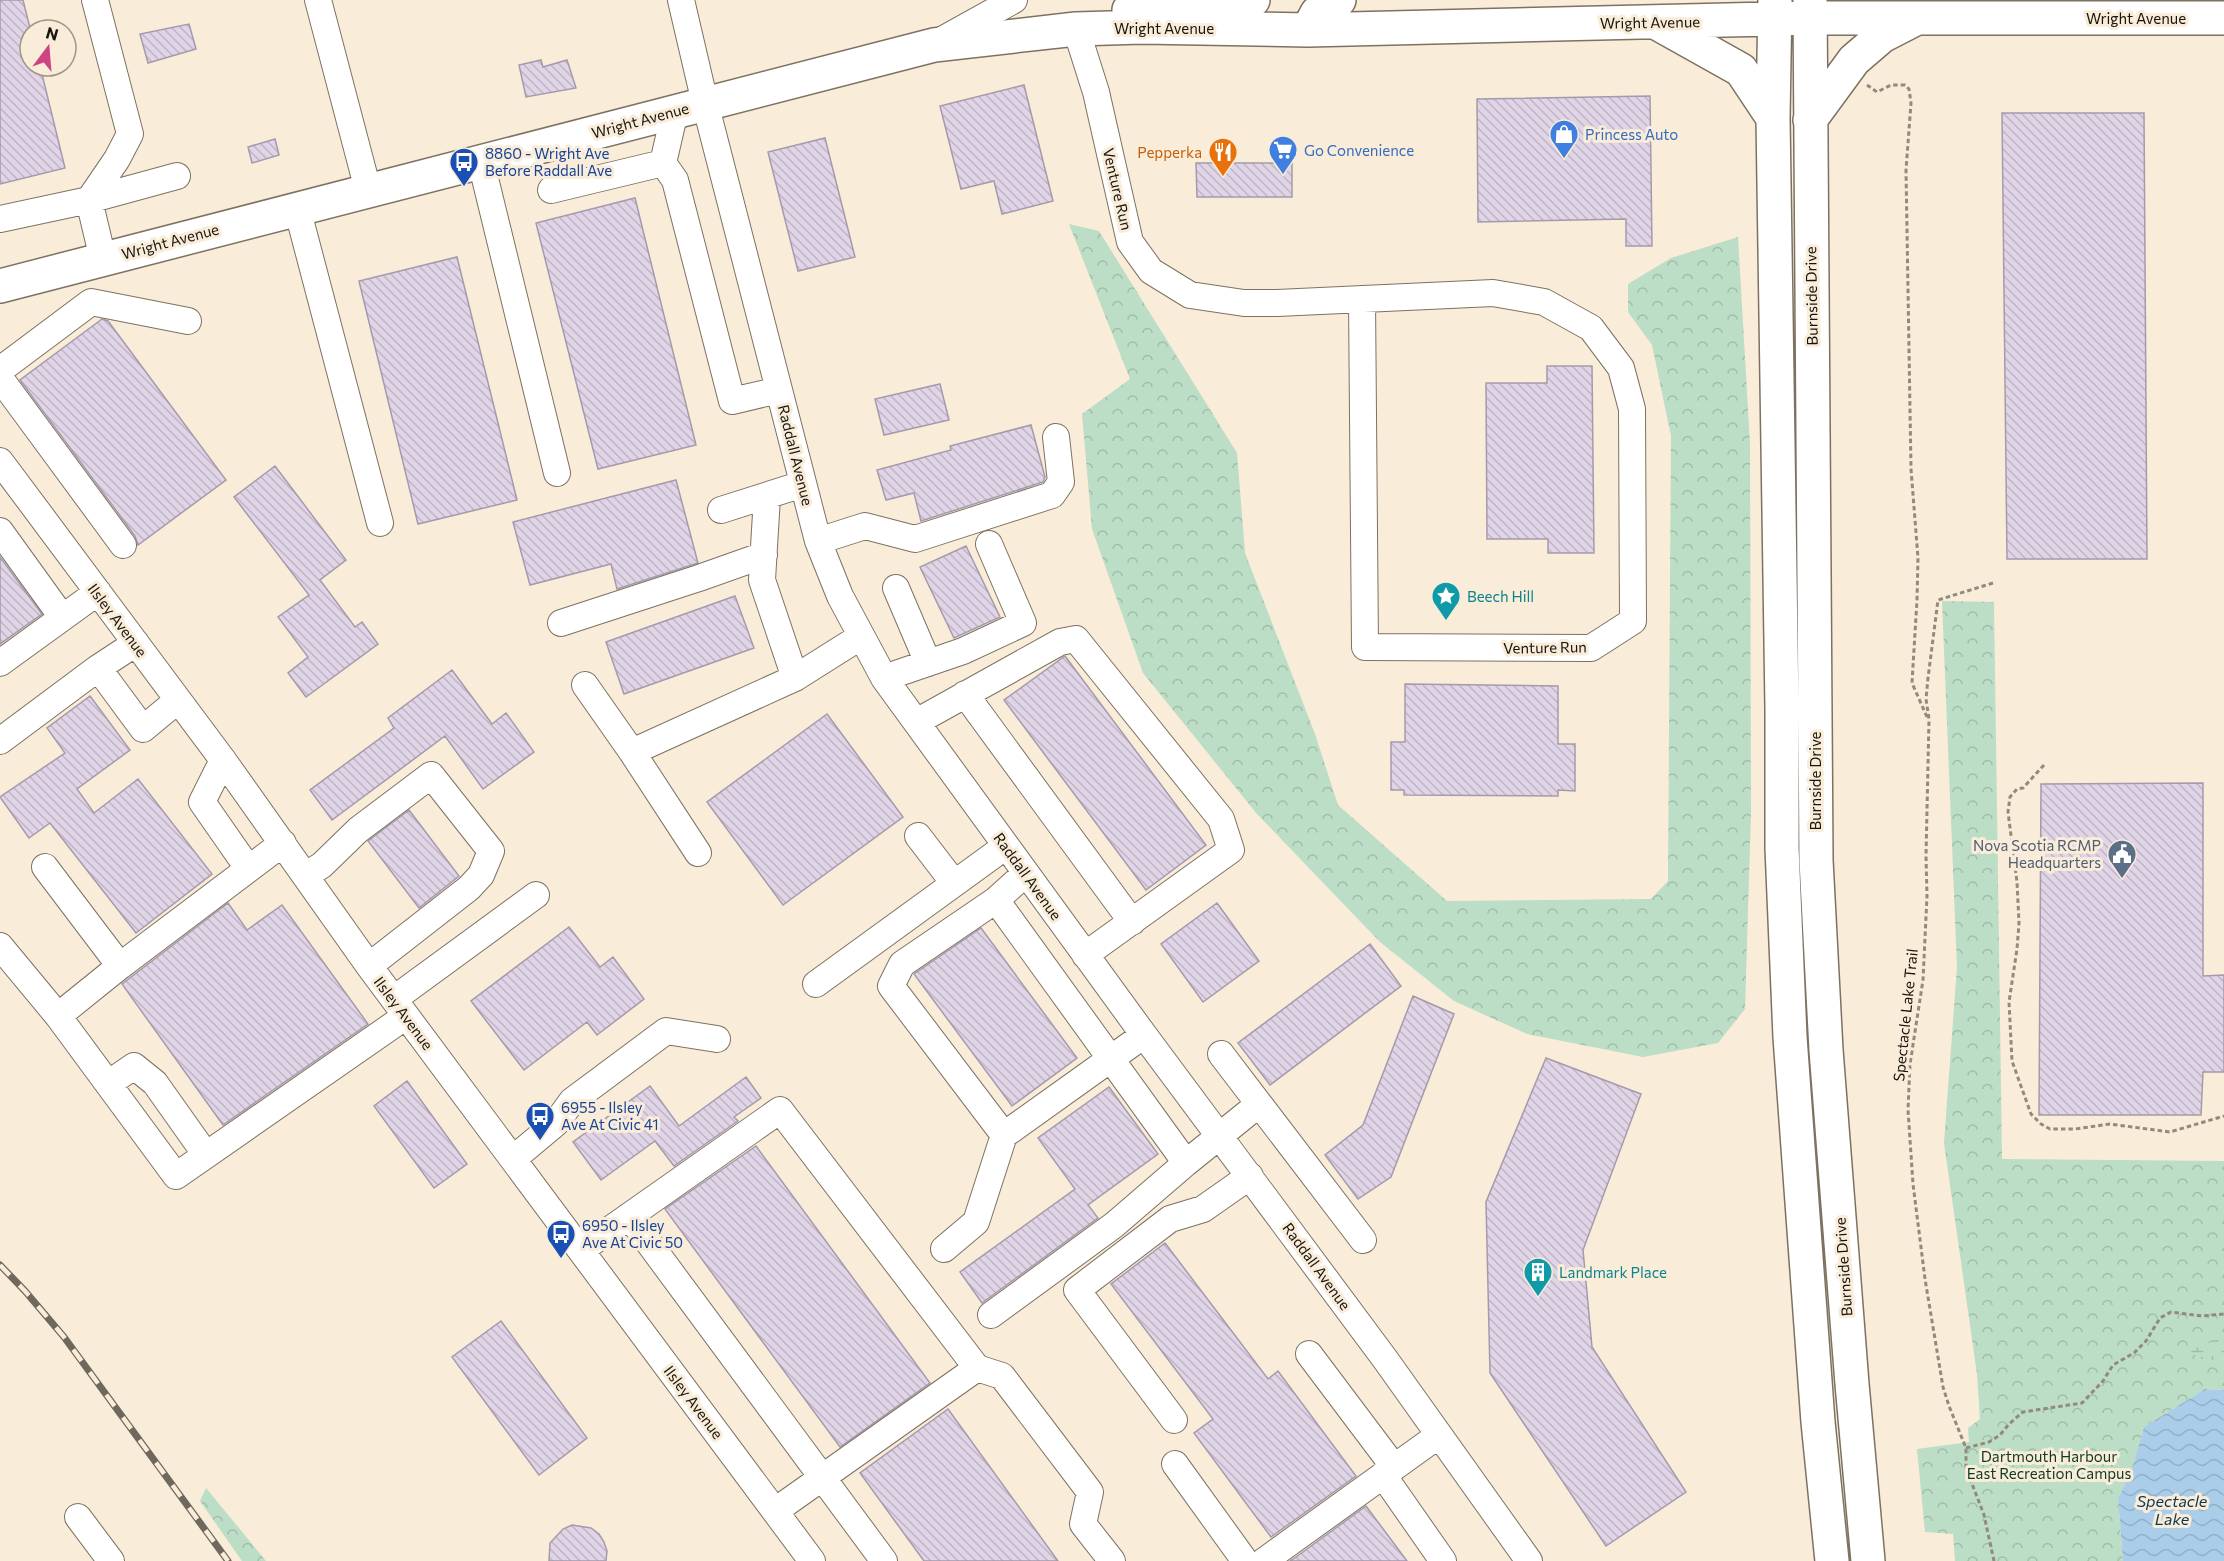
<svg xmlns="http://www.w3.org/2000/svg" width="2224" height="1561" viewBox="0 0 2224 1561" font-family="Commissioner,sans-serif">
  <defs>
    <pattern id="forest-crowns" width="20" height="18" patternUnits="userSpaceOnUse" patternTransform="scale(1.5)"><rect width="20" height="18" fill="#bcddc6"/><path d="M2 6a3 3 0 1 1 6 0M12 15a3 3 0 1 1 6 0" fill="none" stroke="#a1bda9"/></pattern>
    <pattern id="wetland-marsh" width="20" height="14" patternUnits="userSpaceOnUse" patternTransform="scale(1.5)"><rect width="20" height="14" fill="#bcddc6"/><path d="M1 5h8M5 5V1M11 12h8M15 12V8" fill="none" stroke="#a1bda9"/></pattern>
    <pattern id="water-waves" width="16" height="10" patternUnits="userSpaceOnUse" patternTransform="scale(1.5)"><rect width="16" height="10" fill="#aaceea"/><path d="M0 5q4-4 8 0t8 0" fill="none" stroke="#92b0c8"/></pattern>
    <pattern id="building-back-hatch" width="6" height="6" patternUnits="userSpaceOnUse" patternTransform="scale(1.5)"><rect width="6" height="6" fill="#e0d4e7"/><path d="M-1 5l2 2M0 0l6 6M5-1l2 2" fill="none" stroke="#c0b5c5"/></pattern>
  </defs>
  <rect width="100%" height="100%" fill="#f9ecd9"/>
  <path fill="url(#forest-crowns)" d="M 1069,224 L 1099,231 L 1237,453 L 1245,553 L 1315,734 L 1338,805 L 1447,901 L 1651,899 L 1668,881 L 1671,436 L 1652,345 L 1628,312 L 1628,284 L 1671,258 L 1738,237 L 1750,444 L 1751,811 L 1745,1009 L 1718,1043 L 1643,1057 L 1527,1034 L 1454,1001 L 1380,942 L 1257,814 L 1143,673 L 1092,529 L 1082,414 L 1130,379 Z
    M 1942,601 L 1994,602 L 2002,1159 L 2224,1161 L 2224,1390 L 2205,1389 L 2144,1427 L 2130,1477 L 2118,1498 L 2123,1561 L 1955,1561 L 1953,1534 L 1925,1532 L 1917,1449 L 1969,1442 L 1968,1428 L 1980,1419 L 1977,1374 L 1944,1143 L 1957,967 Z
    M 206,1488 L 266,1561 L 242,1561 L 200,1501 Z"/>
  <path fill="url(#wetland-marsh)" d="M 2224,1334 L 2224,1363 L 2183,1352 L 2207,1344 Z"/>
  <path fill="url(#water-waves)" d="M 2205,1389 L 2224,1390 L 2224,1561 L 2123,1561 L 2118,1498 L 2130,1476 L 2144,1427 Z"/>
  <path fill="url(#building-back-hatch)" stroke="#a59aac" stroke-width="1.5" d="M 0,0 L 23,0 L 30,28 L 30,66 L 40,66 L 65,168 L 0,184 Z
    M 189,24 L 196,49 L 148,63 L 140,34 Z
    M 541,60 L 543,67 L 567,60 L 576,88 L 526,97 L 519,65 Z
    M 1024,85 L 1053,201 L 1002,214 L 994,181 L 961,189 L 940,106 Z
    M 1650,96 L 1652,246 L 1626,246 L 1626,219 L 1478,222 L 1477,99 Z
    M 2002,113 L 2144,113 L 2147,559 L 2007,559 Z
    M 825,138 L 855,257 L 798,271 L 768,152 Z
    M 275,139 L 279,155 L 252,163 L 248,147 Z
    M 1196,163 L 1292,163 L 1292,197 L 1197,197 Z
    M 635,198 L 696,445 L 598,469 L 536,223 Z
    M 457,257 L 517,500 L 418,524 L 359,281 Z
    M 102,319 L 108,321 L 226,480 L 138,545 L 135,536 L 20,380 Z
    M 1547,366 L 1592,366 L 1594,553 L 1548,553 L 1548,539 L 1487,539 L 1486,383 L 1547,383 Z
    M 940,384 L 949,420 L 884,435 L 875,399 Z
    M 1031,425 L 1045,477 L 1043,482 L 921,521 L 914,493 L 886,500 L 877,470 L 951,450 L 950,446 Z
    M 275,466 L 346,560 L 320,580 L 355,627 L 362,622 L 378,644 L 306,697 L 288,673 L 308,657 L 278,617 L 309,595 L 234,497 Z
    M 676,480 L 698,563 L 617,589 L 611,564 L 530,585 L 513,522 Z
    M 966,546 L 1000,617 L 954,638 L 920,567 Z
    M 0,557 L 42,614 L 0,644 Z
    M 735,596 L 754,648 L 624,694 L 606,642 Z
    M 1065,656 L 1206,845 L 1146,890 L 1004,700 Z
    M 452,670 L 492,724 L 506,713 L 534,752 L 483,789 L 445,736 L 332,820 L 310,790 L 394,728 L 388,718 Z
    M 1405,684 L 1558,686 L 1558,744 L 1575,744 L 1575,791 L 1558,790 L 1558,796 L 1404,795 L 1404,790 L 1391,790 L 1391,742 L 1405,742 Z
    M 90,696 L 130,750 L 77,789 L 94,813 L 138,779 L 212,874 L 136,933 L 50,823 L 29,838 L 0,797 L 65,753 L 47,728 Z
    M 827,714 L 903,817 L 783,905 L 707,802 Z
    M 2203,783 L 2203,976 L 2224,975 L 2224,1072 L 2203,1072 L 2201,1115 L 2039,1115 L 2041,784 Z
    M 409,810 L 459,876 L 419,908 L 368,841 Z
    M 228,903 L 247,930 L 282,905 L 368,1024 L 223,1125 L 122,984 Z
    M 1217,903 L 1259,961 L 1203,1002 L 1161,944 Z
    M 569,927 L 600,967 L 613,957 L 644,999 L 597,1035 L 587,1022 L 524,1070 L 471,1001 Z
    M 981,928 L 1077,1058 L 1012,1106 L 914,974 Z
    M 1370,944 L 1401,986 L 1270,1085 L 1238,1043 Z
    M 1413,996 L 1454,1014 L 1391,1177 L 1358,1199 L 1325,1155 L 1363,1125 Z
    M 1546,1058 L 1641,1094 L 1583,1250 L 1592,1347 L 1686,1492 L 1606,1546 L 1490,1373 L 1486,1202 Z
    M 746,1077 L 761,1098 L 734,1117 L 738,1121 L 674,1166 L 655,1141 L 601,1180 L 573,1142 L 650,1086 L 679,1126 Z
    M 407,1081 L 467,1164 L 434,1188 L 374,1106 Z
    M 1109,1087 L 1158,1154 L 1088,1205 L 1098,1218 L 982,1303 L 960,1272 L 1075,1189 L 1038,1138 Z
    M 756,1146 L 930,1383 L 840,1447 L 665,1209 Z
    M 1165,1243 L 1268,1379 L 1278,1371 L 1356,1476 L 1271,1537 L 1194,1433 L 1213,1419 L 1111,1284 Z
    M 501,1321 L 587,1438 L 539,1475 L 452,1357 Z
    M 948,1409 L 1058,1561 L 924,1561 L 860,1473 Z
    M 1366,1506 L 1407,1561 L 1290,1561 L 1296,1557 Z
    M 572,1525 L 591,1528 L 599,1534 L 604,1542 L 607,1551 L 606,1561 L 549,1561 L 550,1543 L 563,1529 Z"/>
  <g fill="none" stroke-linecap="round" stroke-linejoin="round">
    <g stroke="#7d7261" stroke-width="28">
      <path id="minor" d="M 95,0 L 130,134 L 117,159 L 89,200 L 103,259
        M 318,0 L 368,190
        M 681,0 L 705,103 L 818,541 L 840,596 L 884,678 L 1144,1035 L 1385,1359 L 1529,1561
        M 1076,29 L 1096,92 L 1130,242 L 1151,271 L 1190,295 L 1244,303 L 1277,303 L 1493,293 L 1544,302 L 1591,328 L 1621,368 L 1632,409 L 1633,621 L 1591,648 L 1365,647 L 1362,299
        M 940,41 L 1014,0
        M 481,162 L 557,473
        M 663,163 L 675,180 L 732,401 L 779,390
        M 551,190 L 663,163 L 675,111
        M 297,208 L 380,523
        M 0,219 L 89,200 L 177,176
        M 0,370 L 91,302 L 188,321
        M 0,378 L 123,545
        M 0,461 L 223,760 L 369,966 L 812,1561
        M 767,497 L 762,580 L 795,678
        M 721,510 L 803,484
        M 0,531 L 62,617
        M 818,541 L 865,526 L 915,539 L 1052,495 L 1061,482 L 1056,437
        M 896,588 L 928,663
        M 561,623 L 699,578 L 764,555
        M 0,663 L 98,592
        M 98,668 L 143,729 L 178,700
        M 884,678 L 963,651 L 1023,623 L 989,544
        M 585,685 L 632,752 L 698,853
        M 965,694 L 1132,922
        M 918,721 L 1060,642 L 1076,639 L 1221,819 L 1231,850 L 1085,955
        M 0,741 L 98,668 L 136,643
        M 632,752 L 795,678 L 860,637
        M 223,760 L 202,802 L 248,868
        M 918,836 L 954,883
        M 283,843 L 120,966 L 58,1016 L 176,1176 L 406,1016
        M 45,867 L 120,966
        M 305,876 L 322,865 L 358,830 L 431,775 L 491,851 L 481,875 L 469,888 L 369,966
        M 996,900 L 1186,1163
        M 0,946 L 58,1016
        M 816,984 L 1006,846
        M 394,999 L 536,895
        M 1221,1054 L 1363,1240
        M 108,1084 L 134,1066 L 155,1083 L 206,1155
        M 1004,1135 L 1144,1035
        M 513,1159 L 556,1123 L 572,1101 L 666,1031 L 717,1039
        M 629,1216 L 884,1561
        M 944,1249 L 976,1222 L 1004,1135 L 891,986 L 902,964 L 996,900 L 1026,873
        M 581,1250 L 780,1110 L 977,1368 L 1002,1376 L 1090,1492 L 1083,1524 L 1112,1561
        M 991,1315 L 1114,1225 L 1186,1163 L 1259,1104
        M 1309,1354 L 1394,1467
        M 1174,1420 L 1077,1290 L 1170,1219 L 1203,1209 L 1250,1176
        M 1175,1464 L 1245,1561
        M 1383,1475 L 1443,1561
        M 775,1511 L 977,1368
        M 78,1517 L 111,1561
        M 1264,1561 L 1439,1435"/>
    </g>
    <g stroke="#7d7261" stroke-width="36">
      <path id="major" d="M 1775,0 L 1773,118 L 1782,708 L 1782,848 L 1790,1037 L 1818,1422 L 1832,1561
        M 1810,0 L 1816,860 L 1826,1050 L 1852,1384 L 1868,1561
        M 1129,10 L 1192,2 L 1253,0
        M 1657,23 L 1741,70 L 1773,118
        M 1308,30 L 1317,13 L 1339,0
        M 1810,120 L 1854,60 L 1882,36 L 1915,19
        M 0,286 L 934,45 L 1076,29 L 1142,27 L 1308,30 L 1810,18 L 2224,18"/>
    </g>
    <path stroke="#928a7c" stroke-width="3" stroke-dasharray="4.5 3" stroke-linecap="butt" d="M 1867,85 L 1877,92 L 1891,85 L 1905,85 L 1909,89 L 1911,103 L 1906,170 L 1911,469 L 1918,558 L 1917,600 L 1912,683 L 1927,717
      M 1993,583 L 1938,600 L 1928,678 L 1926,699 L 1929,719 L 1926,856 L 1927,896 L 1923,980 L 1910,1064 L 1908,1110 L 1913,1184 L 1925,1279 L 1943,1387 L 1949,1406 L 1966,1448 L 1966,1468 L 1984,1515 L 1994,1561
      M 2044,765 L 2023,788 L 2017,789 L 2010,797 L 2008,812 L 2017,882 L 2019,923 L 2017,949 L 2009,1002 L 2012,1061 L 2031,1114 L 2041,1124 L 2050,1129 L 2075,1129 L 2110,1124 L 2170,1132 L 2224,1116
      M 1966,1448 L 1989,1442 L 2000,1435 L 2009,1424 L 2023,1412 L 2082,1403 L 2103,1381 L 2113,1365 L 2134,1353 L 2146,1341 L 2160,1318 L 2171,1312 L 2202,1316 L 2224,1314"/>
    <use href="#minor" stroke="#fff" stroke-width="26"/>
    <use href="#major" stroke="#fff" stroke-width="33"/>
    <g stroke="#6f685c" stroke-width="7">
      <path id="rail" d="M 0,1265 L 25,1291 L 64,1337 L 228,1561"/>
    </g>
    <use href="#rail" stroke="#f9ecd9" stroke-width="4.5" stroke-dasharray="14" stroke-linecap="butt"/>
  </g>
  <defs>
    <g id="shop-pin" transform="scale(1.5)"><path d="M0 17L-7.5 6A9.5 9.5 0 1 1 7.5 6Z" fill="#3f7fe0" stroke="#f9ecd9"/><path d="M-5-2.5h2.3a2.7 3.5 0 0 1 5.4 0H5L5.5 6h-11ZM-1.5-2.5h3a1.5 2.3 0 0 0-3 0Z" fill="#fff"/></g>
    <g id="supermarket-pin" transform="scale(1.5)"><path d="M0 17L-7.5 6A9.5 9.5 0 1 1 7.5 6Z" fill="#3f7fe0" stroke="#f9ecd9"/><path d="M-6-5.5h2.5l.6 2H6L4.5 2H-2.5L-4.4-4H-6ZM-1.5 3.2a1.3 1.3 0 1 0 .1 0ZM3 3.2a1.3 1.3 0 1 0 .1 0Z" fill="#fff"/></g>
    <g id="restaurant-pin" transform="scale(1.5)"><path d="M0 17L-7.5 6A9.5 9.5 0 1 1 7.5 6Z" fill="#e8710a" stroke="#f9ecd9"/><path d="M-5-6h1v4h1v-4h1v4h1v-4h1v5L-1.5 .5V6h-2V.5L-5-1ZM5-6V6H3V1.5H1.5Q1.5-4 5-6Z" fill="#fff"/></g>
    <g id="bus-pin" transform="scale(1.5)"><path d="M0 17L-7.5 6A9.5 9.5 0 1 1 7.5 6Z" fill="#1a4fb4" stroke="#f9ecd9"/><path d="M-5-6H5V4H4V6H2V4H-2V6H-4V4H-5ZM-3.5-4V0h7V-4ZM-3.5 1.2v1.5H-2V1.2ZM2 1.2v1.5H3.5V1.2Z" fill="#fff"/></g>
    <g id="sight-pin" transform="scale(1.5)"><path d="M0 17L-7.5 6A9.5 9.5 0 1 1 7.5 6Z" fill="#0f9aa8" stroke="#f9ecd9"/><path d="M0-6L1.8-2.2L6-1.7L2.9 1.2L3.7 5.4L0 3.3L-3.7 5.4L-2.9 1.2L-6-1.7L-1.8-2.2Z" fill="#fff"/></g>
    <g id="civic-pin" transform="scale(1.5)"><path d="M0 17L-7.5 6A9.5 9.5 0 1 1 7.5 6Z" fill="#5c6f8a" stroke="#f9ecd9"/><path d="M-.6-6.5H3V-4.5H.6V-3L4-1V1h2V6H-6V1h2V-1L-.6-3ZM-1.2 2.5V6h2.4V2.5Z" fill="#fff"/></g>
    <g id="building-pin" transform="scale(1.5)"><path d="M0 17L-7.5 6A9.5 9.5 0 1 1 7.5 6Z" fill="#0f9aa8" stroke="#f9ecd9"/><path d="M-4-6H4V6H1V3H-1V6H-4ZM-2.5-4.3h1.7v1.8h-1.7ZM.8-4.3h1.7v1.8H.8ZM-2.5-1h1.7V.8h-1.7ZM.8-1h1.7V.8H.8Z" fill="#fff"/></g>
  </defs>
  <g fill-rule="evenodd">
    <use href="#shop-pin" x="1564" y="134"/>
    <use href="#supermarket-pin" x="1283" y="150"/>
    <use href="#restaurant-pin" x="1223" y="152"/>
    <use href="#bus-pin" x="464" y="162"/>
    <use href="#sight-pin" x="1446" y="596"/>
    <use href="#civic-pin" x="2122" y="854"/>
    <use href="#bus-pin" x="540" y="1116"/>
    <use href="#bus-pin" x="561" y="1234"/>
    <use href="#building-pin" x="1538" y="1272"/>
  </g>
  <g text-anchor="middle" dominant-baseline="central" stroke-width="6" stroke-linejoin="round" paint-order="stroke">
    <g font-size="15" fill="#19150e" stroke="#f9ecd9">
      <text x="2136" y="18">Wright Avenue</text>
      <text transform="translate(1650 22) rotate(-1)">Wright Avenue</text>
      <text x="1164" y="28">Wright Avenue</text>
      <text transform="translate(640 120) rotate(-15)">Wright Avenue</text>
      <text transform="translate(1118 189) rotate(77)">Venture Run</text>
      <text transform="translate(170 241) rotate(-15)">Wright Avenue</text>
      <text transform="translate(1811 296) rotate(-91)">Burnside Drive</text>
      <text transform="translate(796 455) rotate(76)">Raddall Avenue</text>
      <text transform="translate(118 620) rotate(53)">Ilsley Avenue</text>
      <text transform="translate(1545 647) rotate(-1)">Venture Run</text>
      <text transform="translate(1815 781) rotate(-90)">Burnside Drive</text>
      <text transform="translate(1028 876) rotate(54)">Raddall Avenue</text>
      <text transform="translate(404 1013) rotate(53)">Ilsley Avenue</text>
      <text transform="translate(1905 1015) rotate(-84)">Spectacle Lake Trail</text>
      <text transform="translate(1317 1266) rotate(54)">Raddall Avenue</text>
      <text transform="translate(1843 1267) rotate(-94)">Burnside Drive</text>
      <text transform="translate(694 1402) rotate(53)">Ilsley Avenue</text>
    </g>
    <g font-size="15" fill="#366cbe" stroke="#f9ecd9" text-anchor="start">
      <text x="1585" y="134">Princess Auto</text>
      <text x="1304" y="150">Go Convenience</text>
    </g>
    <g font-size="15" fill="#c56008" stroke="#f9ecd9" text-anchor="end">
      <text x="1202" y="152">Pepperka</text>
    </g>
    <g font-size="15" fill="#164399" stroke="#f9ecd9" text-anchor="start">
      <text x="485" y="153">8860 - Wright Ave<tspan x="485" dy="17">Before Raddall Ave</tspan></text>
      <text x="561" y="1107">6955 - Ilsley<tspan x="561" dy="17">Ave At Civic 41</tspan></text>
      <text x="582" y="1225">6950 - Ilsley<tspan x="582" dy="17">Ave At Civic 50</tspan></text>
    </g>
    <g font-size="15" fill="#0d838f" stroke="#f9ecd9" text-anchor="start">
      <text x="1467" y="596">Beech Hill</text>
      <text x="1559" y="1272">Landmark Place</text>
    </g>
    <g font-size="15" fill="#4e5e75" stroke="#f9ecd9" text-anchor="end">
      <text x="2101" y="845">Nova Scotia RCMP<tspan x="2101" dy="17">Headquarters</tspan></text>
    </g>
    <g font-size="15" fill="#0c3b21" stroke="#f9ecd9">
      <text x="2049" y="1456">Dartmouth Harbour<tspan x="2049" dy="17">East Recreation Campus</tspan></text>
    </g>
    <g font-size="16" font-style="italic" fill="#0a3652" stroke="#f9ecd9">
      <text x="2172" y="1500">Spectacle<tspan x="2172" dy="18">Lake</tspan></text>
    </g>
  </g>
  <g transform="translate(48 48) rotate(16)"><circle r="28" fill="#f9ecd9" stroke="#9f9688" stroke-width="1.5"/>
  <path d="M0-4.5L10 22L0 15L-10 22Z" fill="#cd4580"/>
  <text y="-9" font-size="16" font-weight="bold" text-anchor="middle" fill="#19150e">N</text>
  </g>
</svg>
